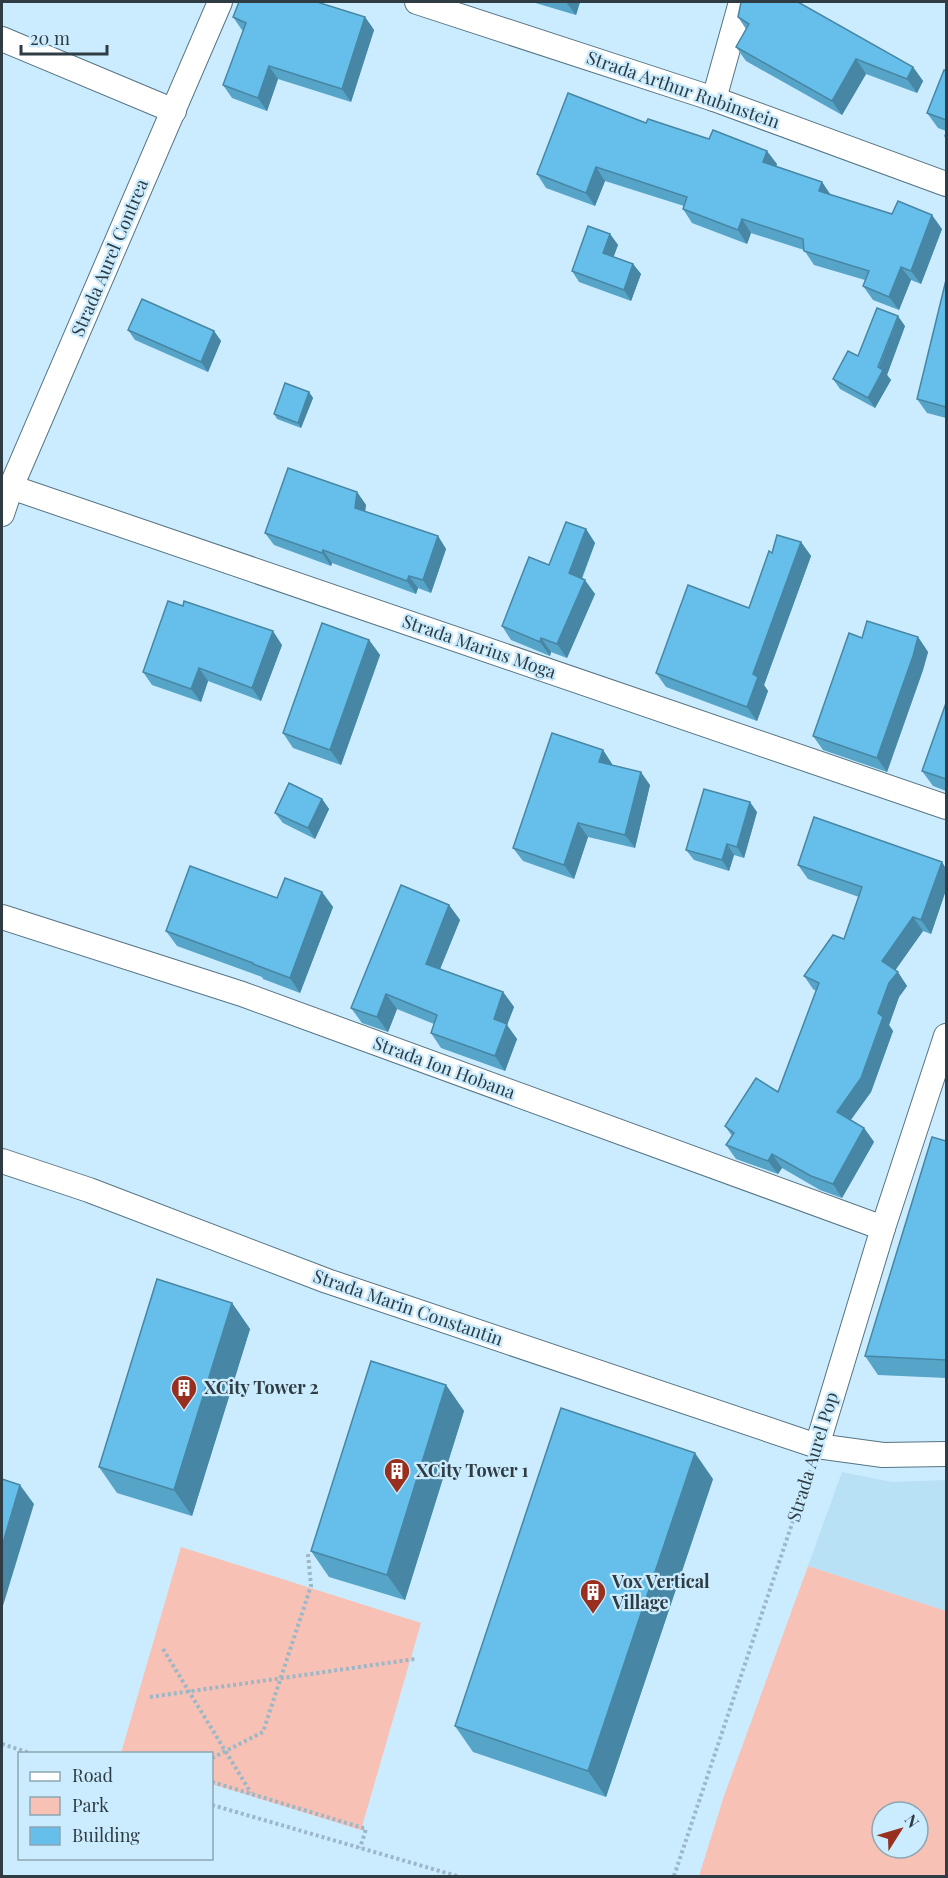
<svg xmlns="http://www.w3.org/2000/svg" width="948" height="1878" viewBox="0 0 948 1878" font-family="'Playfair Display',serif">
  <style>
    .built { fill: #b8e1f6 }
    .green { fill: #f8c1b6; fill-rule: evenodd }
    .lines { fill: none; stroke-linecap: round; stroke-linejoin: round }
    .street-casing { stroke: #567483; stroke-width: 26 }
    .path { stroke: #9cb7c5; stroke-width: 4; stroke-dasharray: 3 3; stroke-linecap: butt }
    .street { stroke: #fff; stroke-width: 24 }
    .wall { fill: #57a4c9 }
    .shaded-wall { fill: #4786a4 }
    .building { fill: #65bfea; stroke: #4786a4; stroke-width: 1.5 }
    .labels { text-anchor: middle; stroke-width: 4.5; stroke-linejoin: round; paint-order: stroke }
    .street-label { font-size: 18px; fill: #2f3c43; stroke: #cbecfe }
    .poi-label { font-size: 18px; font-weight: bold; fill: #2f3c43; stroke: #cbecfe; text-anchor: start }
  </style>
  <rect width="100%" height="100%" fill="#cbecfe"/>
  <path class="built" d="M842 1472 892 1482 946 1480V1611L808 1566Z"/>
  <g class="green">
    <path d="M181 1547 421 1623 361 1830 212 1784V1754L121 1753Z"/>
    <path d="M808 1566 946 1611V1876H699L724 1796ZM882 1812H918V1848H882Z"/>
  </g>
  <g class="lines">
    <g class="street-casing">
      <g id="street">
        <path d="M417 2 714 99 946 184"/>
        <path d="M2 39 174 111"/>
        <path d="M714 99 741 2"/>
        <path d="M11 487 946 807"/>
        <path d="M2 514 11 487 220 2"/>
        <path d="M2 917 242 994 883 1228"/>
        <path d="M2 1161 89 1190 327 1281 817 1446 883 1455 946 1454"/>
        <path d="M817 1446 883 1228 946 1036"/>
      </g>
    </g>
    <g class="path">
      <path d="M163 1649 251 1793"/>
      <path d="M150 1697 415 1659"/>
      <path d="M2 1744 33 1754"/>
      <path d="M212 1758 263 1732 311 1586 308 1554"/>
      <path d="M212 1782 366 1829 360 1848"/>
      <path d="M212 1805 457 1876"/>
      <path d="M674 1876 810 1470"/>
    </g>
    <use href="#street" class="street"/>
  </g>
  <g class="wall">
    <path d="M532 2H580L576 15Z"/>
    <path d="M233 17H365L374 30 351 102 278 79 267 111 232 98 223 85 243 31 242 30Z"/>
    <path d="M738 17 913 67 923 81 917 93 866 74 842 115 746 61 736 47 746 29Z"/>
    <path d="M946 71V139L944 136 946 131 938 128 927 113Z"/>
    <path d="M646 123 777 164 776 166 822 182 831 195 942 229 921 284 911 280 899 310 873 300 863 286 865 280 814 265 804 250 751 233 747 244 692 223 683 209 684 206 605 181 595 206 546 188 537 174Z"/>
    <path d="M610 234 618 245 613 257 633 264 641 274 631 301 579 282 572 271Z"/>
    <path d="M946 280V418L927 413 917 399Z"/>
    <path d="M905 326 887 375 891 380 875 408 840 389 833 379 858 356Z"/>
    <path d="M128 330 214 331 221 341 208 372 135 340Z"/>
    <path d="M309 392 313 398 301 428 277 419 274 414Z"/>
    <path d="M357 492 366 505 365 511 438 536 446 549 431 593 418 588 416 594 332 563 331 566 274 545 265 533Z"/>
    <path d="M586 529 595 543 582 579 595 594 567 658 551 652 550 656 511 640 502 626 549 565Z"/>
    <path d="M801 542 811 556 764 685 768 691 757 721 666 687 656 673 749 608 772 553Z"/>
    <path d="M918 637 928 652 923 670 887 772 823 750 813 736 862 638Z"/>
    <path d="M369 640 380 655 341 765 293 748 283 733Z"/>
    <path d="M282 645 261 701 208 681 201 702 152 685 143 672Z"/>
    <path d="M946 703V791L933 786 922 771Z"/>
    <path d="M603 750 612 764V765L650 785 635 848 588 837 574 879 523 861 513 848Z"/>
    <path d="M322 799 329 809 315 839 283 823 275 813Z"/>
    <path d="M757 812 744 858 734 855 729 871 694 860 686 850Z"/>
    <path d="M942 862 946 869V890L931 934 923 931 895 970 907 986 899 997 889 1025 893 1031 871 1092 851 1120 864 1128 874 1142 842 1198 820 1190 782 1168 778 1174 736 1159 726 1145 732 1136 725 1126 778 1092 816 991 813 989 804 976 844 939 859 897 808 879 798 865Z"/>
    <path d="M322 892 333 907 300 993 263 979 262 977 177 946 166 931Z"/>
    <path d="M449 905 460 920 440 969 503 992 514 1007 507 1025 517 1039 505 1071 441 1048 431 1033 434 1024 397 1009 388 1032 362 1023 351 1008Z"/>
    <path d="M946 1141V1378L878 1375 865 1356Z"/>
    <path d="M232 1303 250 1329 192 1516 117 1493 99 1467Z"/>
    <path d="M446 1385 464 1411 405 1600 329 1577 311 1551Z"/>
    <path d="M713 1479 606 1797 473 1752 455 1726Z"/>
  </g>
  <g class="shaded-wall">
    <path d="M566 2H580L576 15Z"/>
    <path d="M365 17 374 30 351 102 342 89Z"/>
    <path d="M856 59 866 74 842 115 832 101Z"/>
    <path d="M269 66 278 79 267 111 258 98Z"/>
    <path d="M913 67 923 81 917 93 907 79Z"/>
    <path d="M767 151 777 164 773 176 763 162Z"/>
    <path d="M596 167 605 181 595 206 586 193Z"/>
    <path d="M822 182 831 196 819 191Z"/>
    <path d="M932 215 942 229 921 284 911 271Z"/>
    <path d="M742 219 751 233 747 244 738 230Z"/>
    <path d="M610 234 618 245 611 264 603 253Z"/>
    <path d="M633 264 641 274 631 301 624 290Z"/>
    <path d="M901 267 911 280 899 310 889 297Z"/>
    <path d="M898 316 905 326 887 375 891 380 875 408 868 398Z"/>
    <path d="M214 331 221 341 208 372 201 362Z"/>
    <path d="M309 392 313 398 301 428 298 423Z"/>
    <path d="M357 492 366 505 364 520 355 508Z"/>
    <path d="M586 529 595 543 578 587 569 573Z"/>
    <path d="M438 536 446 549 431 593 423 580Z"/>
    <path d="M801 542 811 556 764 685 768 691 757 721 747 707 753 674Z"/>
    <path d="M323 550 332 563 331 566 322 553Z"/>
    <path d="M409 576 418 588 416 594 407 581Z"/>
    <path d="M585 580 595 594 567 658 557 644Z"/>
    <path d="M273 631 282 645 261 701 252 688Z"/>
    <path d="M918 637 928 652 923 670 887 772 877 758Z"/>
    <path d="M541 638 551 652 550 656 540 642Z"/>
    <path d="M369 640 380 655 341 765 330 750Z"/>
    <path d="M199 668 208 681 201 702 191 689Z"/>
    <path d="M603 750 612 764 608 776 599 762Z"/>
    <path d="M641 772 650 785 635 848 625 835Z"/>
    <path d="M322 799 329 809 315 839 308 828Z"/>
    <path d="M750 802 757 812 744 858 737 847Z"/>
    <path d="M578 823 588 837 574 879 564 865Z"/>
    <path d="M727 844 734 855 729 871 722 860Z"/>
    <path d="M942 862 946 869V890L931 934 921 920Z"/>
    <path d="M322 892 333 907 300 993 290 978Z"/>
    <path d="M449 905 460 920 436 979 426 964Z"/>
    <path d="M913 917 923 931 892 975 882 961Z"/>
    <path d="M898 972 907 986 899 997 889 1025 893 1031 871 1092 846 1126 837 1112 889 983Z"/>
    <path d="M503 992 514 1007 507 1025 517 1039 505 1071 495 1056 494 1019Z"/>
    <path d="M386 994 397 1009 388 1032 377 1017Z"/>
    <path d="M864 1128 874 1142 842 1198 833 1184Z"/>
    <path d="M772 1154 782 1168 778 1174 768 1161Z"/>
    <path d="M232 1303 250 1329 192 1516 174 1490Z"/>
    <path d="M446 1385 464 1411 405 1600 387 1575Z"/>
    <path d="M695 1453 713 1479 606 1797 588 1771Z"/>
    <path d="M20 1485 34 1504 2 1609V1546Z"/>
  </g>
  <g class="building">
    <path d="M239 2H317L365 17 342 89 269 66 258 98 223 85 246 23 233 17Z"/>
    <path d="M741 2H798L913 67 907 79 856 59 832 101 736 47 749 24 738 17Z"/>
    <path d="M944 70 946 71V120L927 113Z"/>
    <path d="M568 93 646 123 648 119 709 139 713 130 767 151 763 162 822 182 819 191 892 214 898 201 932 215 911 271 901 267 889 297 863 286 869 271 804 251 803 239 742 219 738 230 683 209 687 197 596 167 586 193 537 174Z"/>
    <path d="M588 226 610 234 603 253 633 264 624 290 572 271Z"/>
    <path d="M946 280V407L917 399Z"/>
    <path d="M142 299 214 331 201 362 128 330Z"/>
    <path d="M877 308 898 316 878 367 883 370 868 398 833 379 848 351 858 356Z"/>
    <path d="M285 383 309 392 298 423 274 414Z"/>
    <path d="M288 468 357 492 355 508 438 536 423 580 409 576 407 581 323 550 322 553 265 533Z"/>
    <path d="M566 522 586 529 569 573 585 580 557 644 541 638 540 642 502 626 529 557 549 565Z"/>
    <path d="M777 535 801 542 753 674 758 677 747 707 656 673 688 585 749 608 769 551 772 553Z"/>
    <path d="M168 601 183 606 184 601 273 631 252 688 199 668 191 689 143 672Z"/>
    <path d="M867 621 918 637 913 656 877 758 813 736 849 633 862 638Z"/>
    <path d="M322 623 369 640 330 750 283 733Z"/>
    <path d="M946 703V779L922 771Z"/>
    <path d="M552 733 603 750 599 762 641 772 625 835 578 823 564 865 513 848Z"/>
    <path d="M289 783 322 799 308 828 275 813Z"/>
    <path d="M704 789 750 802 737 847 727 844 722 860 686 850Z"/>
    <path d="M814 817 942 862 921 920 913 917 882 961 898 972 889 983 878 1013 883 1017 861 1078 837 1112 864 1128 833 1184 811 1176 772 1154 768 1161 726 1145 734 1133 725 1126 756 1078 778 1092 819 983 804 976 833 935 844 939 862 887 798 865Z"/>
    <path d="M190 866 277 898 285 878 322 892 290 978 253 964V963L166 931Z"/>
    <path d="M401 885 449 905 426 964 503 992 494 1019 507 1024 495 1056 431 1033 437 1015 386 994 377 1017 351 1008Z"/>
    <path d="M932 1137 946 1141V1360L865 1356Z"/>
    <path d="M157 1279 232 1303 174 1490 99 1467Z"/>
    <path d="M371 1361 446 1385 387 1575 311 1551Z"/>
    <path d="M561 1408 695 1453 588 1771 455 1726Z"/>
    <path d="M2 1479 20 1485 2 1546Z"/>
  </g>
  <defs>
    <g id="building-pin" transform="scale(1.35)"><path d="M0 17L-7.5 6A9.5 9.5 0 1 1 7.5 6Z" fill="#992f1f" stroke="#cbecfe"/><path d="M-4-6H4V6H1V3H-1V6H-4ZM-2.5-4.3h1.7v1.8h-1.7ZM.8-4.3h1.7v1.8H.8ZM-2.5-1h1.7V.8h-1.7ZM.8-1h1.7V.8H.8Z" fill="#fff"/></g>
  </defs>
  <g fill-rule="evenodd">
    <use href="#building-pin" x="184" y="1388"/>
    <use href="#building-pin" x="397" y="1471"/>
    <use href="#building-pin" x="593" y="1592"/>
  </g>
  <g class="labels">
    <g class="street-label">
      <text transform="translate(683 90) rotate(19)" y="6">Strada Arthur Rubinstein</text>
      <text transform="translate(110 258) rotate(-67)" y="6">Strada Aurel Contrea</text>
      <text transform="translate(479 647) rotate(19)" y="6">Strada Marius Moga</text>
      <text transform="translate(444 1068) rotate(20)" y="6">Strada Ion Hobana</text>
      <text transform="translate(408 1308) rotate(19)" y="6">Strada Marin Constantin</text>
      <text transform="translate(813 1457) rotate(-73)" y="6">Strada Aurel Pop</text>
    </g>
    <g class="poi-label">
      <text x="204" y="1394">XCity Tower 2</text>
      <text x="416" y="1477">XCity Tower 1</text>
      <text x="612" y="1588">Vox Vertical<tspan x="612" dy="21">Village</tspan></text>
    </g>
  </g>
  <rect width="948" height="1878" fill="none" stroke="#2f3c43" stroke-width="6"/>
  <rect x="18" y="1752" width="195" height="108" fill="#cbecfe" stroke="#8da6b3" stroke-width="1.5"/>
  <rect x="30" y="1772" width="30" height="9" fill="#ffffff" stroke="#8da6b3" stroke-width="1.5"/>
  <text x="72" y="1782" font-size="18" fill="#2f3c43">Road</text>
  <rect x="30" y="1797" width="30" height="18" fill="#f8c1b6" stroke="#8da6b3" stroke-width="1.5"/>
  <text x="72" y="1812" font-size="18" fill="#2f3c43">Park</text>
  <rect x="30" y="1827" width="30" height="18" fill="#65bfea" stroke="#8da6b3" stroke-width="1.5"/>
  <text x="72" y="1842" font-size="18" fill="#2f3c43">Building</text>
  <g transform="translate(900 1830) rotate(53)"><circle r="28" fill="#cbecfe" stroke="#8da6b3" stroke-width="1.5"/>
  <path d="M0-4.5L10 22L0 15L-10 22Z" fill="#992f1f"/>
  <text y="-9" font-size="16" font-weight="bold" text-anchor="middle" fill="#2f3c43">N</text>
  </g>
  <path d="M21 45v9h86v-9" fill="none" stroke="#2f3c43" stroke-width="3"/>
  <text x="30" y="45" font-size="18" fill="#2f3c43" stroke="#cbecfe" stroke-width="4.5" paint-order="stroke">20 m</text>
</svg>
